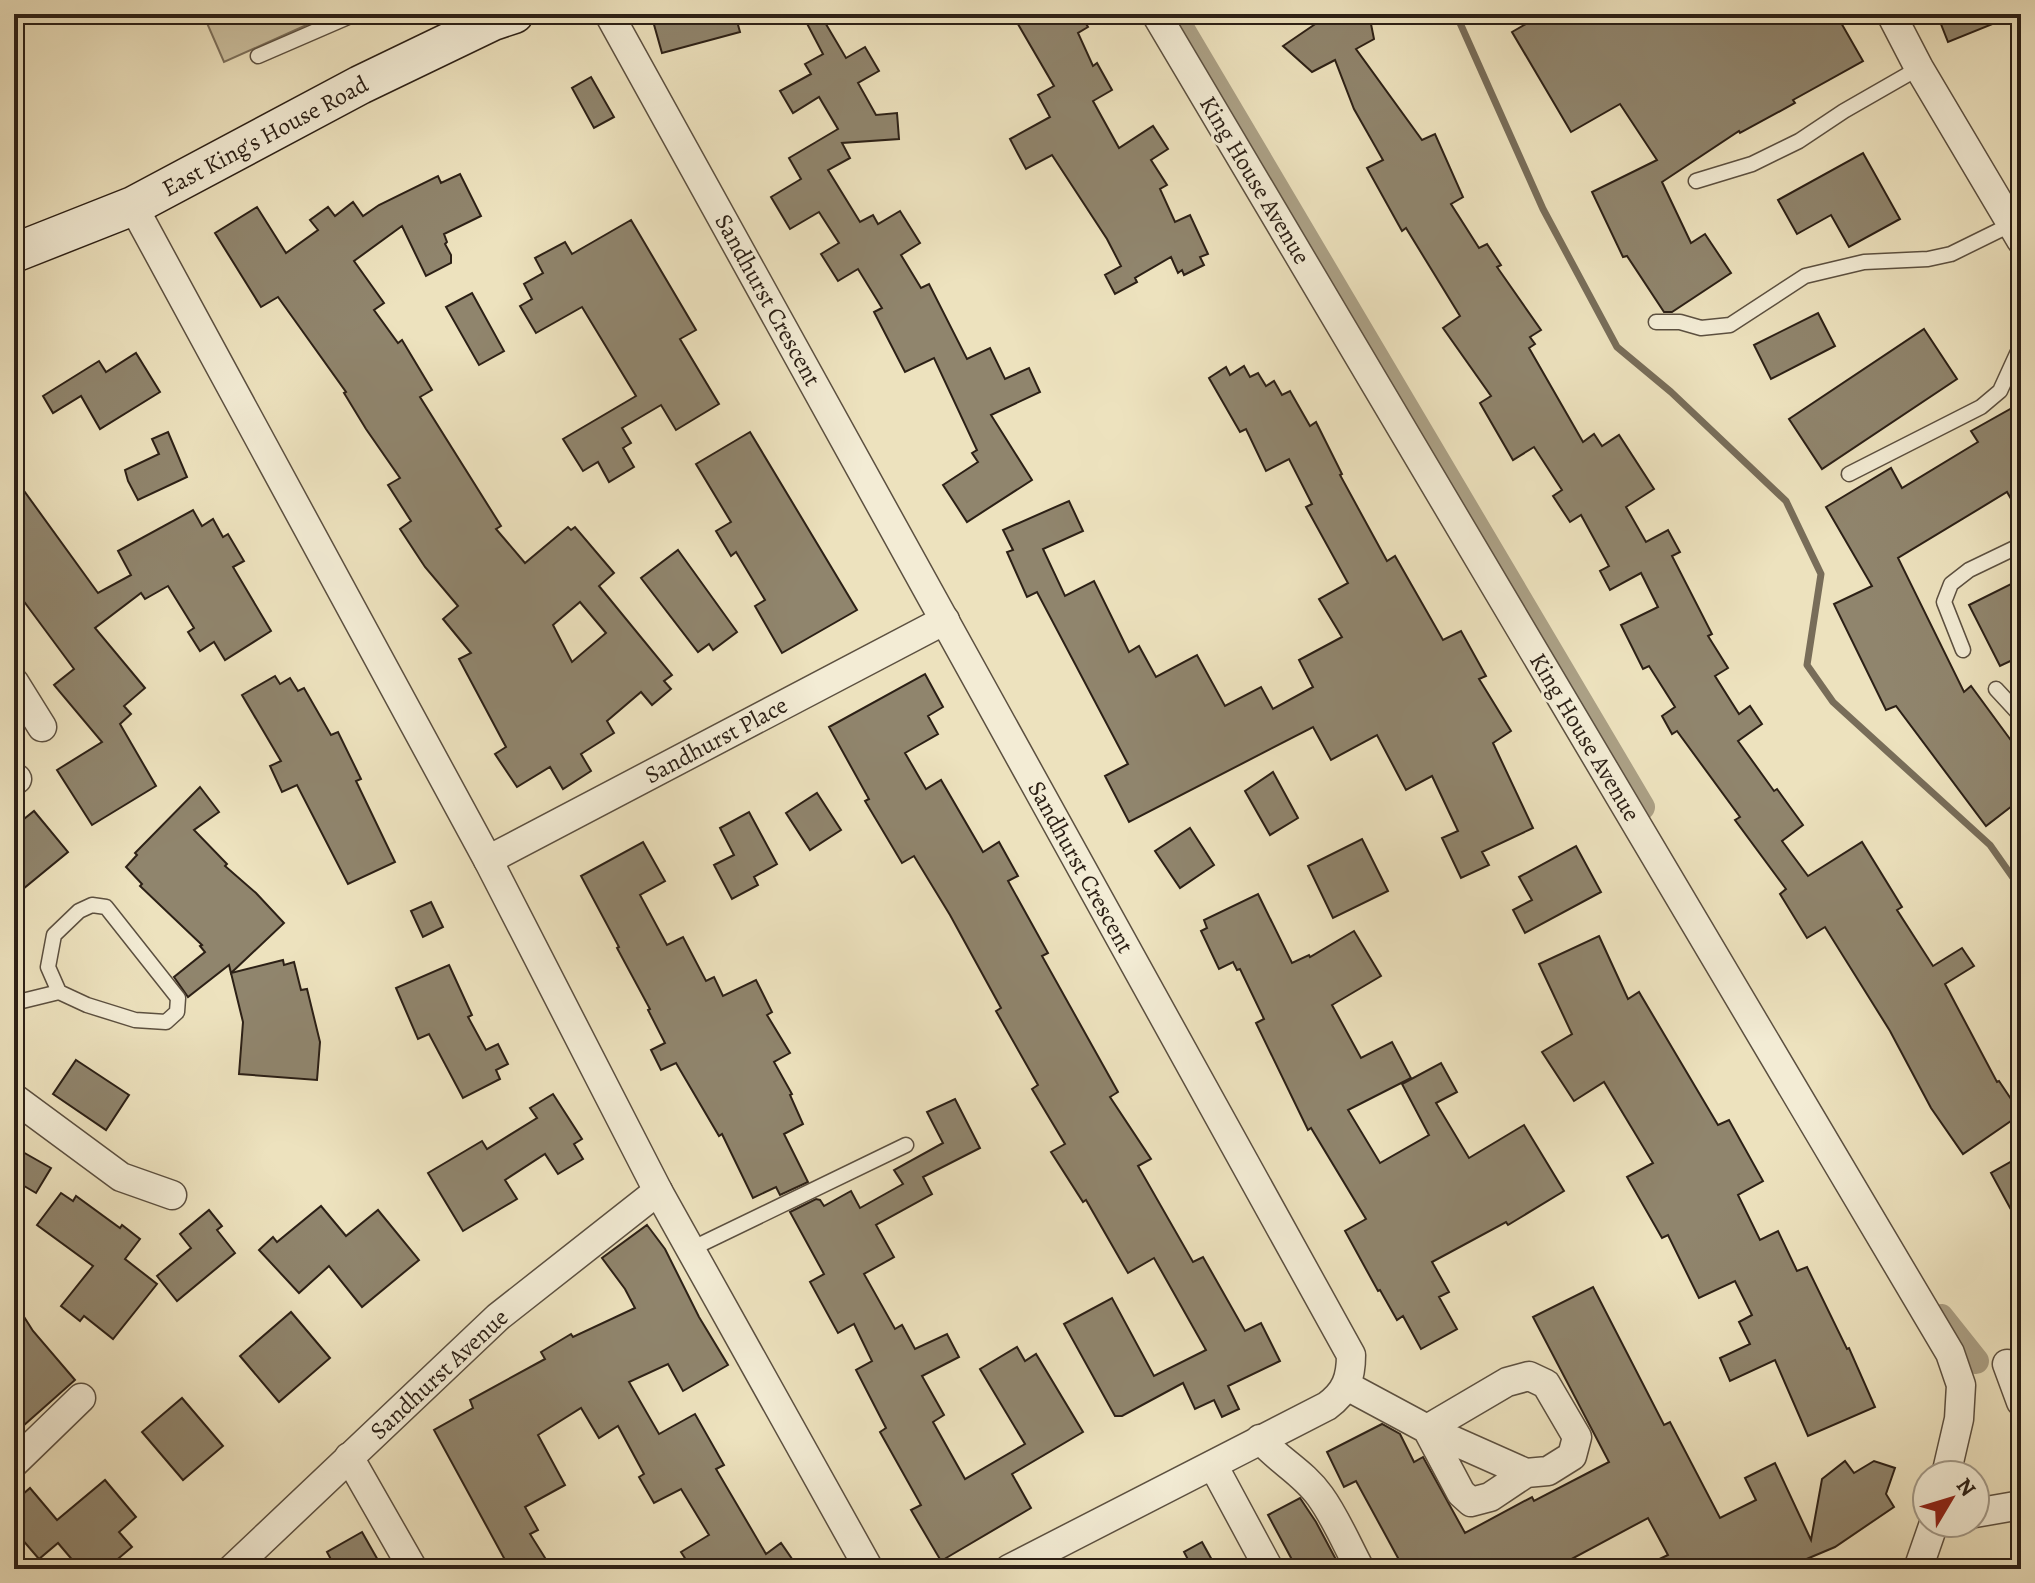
<svg xmlns="http://www.w3.org/2000/svg" width="2035" height="1583" viewBox="0 0 2035 1583" font-family="Alegreya,serif">
  <style>
    .green { fill: #ccc1a1; stroke: #7c705c; stroke-width: 2 }
    .lines { fill: none; stroke-linecap: round; stroke-linejoin: round }
    .stream { stroke: #786d59; stroke-width: 7 }
    .canal { stroke: #aba085; stroke-width: 26 }
    .building { fill: #90856d; stroke: #2c2016; stroke-width: 2; fill-rule: evenodd }
    .service-casing { stroke: #5c5040; stroke-width: 17 }
    .minor-casing { stroke: #5c5040; stroke-width: 31 }
    .secondary-casing { stroke: #2c2016; stroke-width: 41 }
    .service { stroke: #f3ecd5; stroke-width: 14 }
    .minor { stroke: #f3ecd5; stroke-width: 28 }
    .secondary { stroke: #f3ecd5; stroke-width: 38 }
    .labels { text-anchor: middle; stroke-width: 6; stroke-linejoin: round; paint-order: stroke }
    .street-label { font-size: 24px; fill: #2c2016; stroke: #f3ecd5 }
  </style>
  <rect width="100%" height="100%" fill="#ede2be"/>
  <filter id="stains"><feTurbulence type="fractalNoise" baseFrequency=".0025" numOctaves="4"/><feColorMatrix values="0 0 0 0 .2 0 0 0 0 .09 0 0 0 0 .02 0 0 0 .5 -.17"/></filter>
  <radialGradient id="worn" r=".72"><stop offset=".6" stop-color="#630" stop-opacity="0"/><stop offset="1" stop-color="#630" stop-opacity=".3"/></radialGradient>
  <path class="green" d="M203 14H331L224 62Z"/>
  <g class="lines">
    <path class="stream" d="M1456 14 1543 209 1617 347 1671 392 1786 501 1821 574 1807 665 1833 702 1990 845 2021 889"/>
    <g class="canal">
      <path d="M1173 14 1642 807"/>
      <path d="M1941 1317 1976 1361"/>
    </g>
  </g>
  <g class="building">
    <path d="M651 14H735L740 32 662 53Z"/>
    <path d="M802 14H820L846 58 865 47 879 71 858 83 876 115 897 113 899 139 842 143 850 158 828 170 860 222 873 215 878 224 900 211 920 243 901 255 921 288 929 284 967 359 990 348 1005 379 1029 368 1040 392 991 415 1032 480 967 522 943 485 978 462 972 453 977 450 934 358 905 372 874 312 882 308 858 269 838 281 821 254 839 243 819 212 790 229 771 197 801 179 789 158 838 129 819 97 793 113 780 91 811 74 805 64 823 54Z"/>
    <path d="M1012 14H1080L1088 27 1078 33 1093 66 1097 63 1112 90 1093 101 1119 148 1153 126 1168 149 1151 160 1167 185 1160 189 1175 222 1190 215 1208 254 1200 257 1204 265 1184 275 1182 270 1178 273 1171 257 1135 278 1137 282 1115 294 1105 275 1121 266 1107 239 1052 155 1026 169 1010 139 1050 117 1038 95 1054 86Z"/>
    <path d="M1330 14H1369L1374 39 1356 49 1422 140 1435 134 1463 197 1451 204 1479 248 1487 244 1501 265 1497 267 1541 330 1530 337 1535 344 1529 348 1583 442 1594 434 1602 446 1619 435 1654 489 1626 507 1646 542 1668 530 1680 552 1672 556 1712 634 1708 636 1728 668 1715 676 1739 714 1750 706 1762 724 1738 741 1774 791 1777 789 1803 825 1782 841 1808 876 1862 842 1902 907 1897 910 1933 966 1962 948 1974 966 1945 984 1997 1082 1999 1081 2021 1114 1963 1154 1931 1108 1890 1031 1825 927 1807 938 1780 894 1786 889 1735 820 1740 817 1677 731 1672 734 1662 716 1675 707 1649 666 1643 669 1621 625 1658 607 1641 573 1610 590 1600 571 1609 566 1581 515 1570 522 1553 496 1562 490 1534 447 1513 460 1480 403 1491 396 1443 328 1460 316 1406 228 1402 231 1367 168 1383 160 1354 109 1335 60 1312 72 1283 46Z"/>
    <path d="M1543 14H1836L1863 61 1793 100 1795 103 1740 133 1739 131 1662 182 1691 243 1705 234 1731 273 1672 312H1664L1627 256 1623 257 1592 192 1657 160 1620 104 1571 132 1512 32Z"/>
    <path d="M1937 14H2014L2015 15 1948 42Z"/>
    <path d="M591 77 614 117 594 128 572 88Z"/>
    <path d="M1863 153 1900 219 1849 247 1831 215 1797 234 1778 200Z"/>
    <path d="M460 174 481 216 444 234 447 242 445 244 451 255V263L426 276 402 226 354 261 384 303 374 310 398 343 402 340 432 390 420 397 501 526 496 529 525 563 568 527 571 530 575 527 614 573 599 586 672 675 664 681 671 689 652 705 641 692 607 721 614 733 581 754 591 771 563 789 550 767 517 787 495 754 506 747 459 659 471 653 443 619 458 606 425 567 400 529 411 521 388 485 400 478 366 429 344 393 346 392 278 297 261 307 215 233 257 207 286 253 318 230 310 220 328 207 335 216 353 202 363 216 379 205 438 176 441 183ZM580 602 606 633 572 662 553 625Z"/>
    <path d="M631 220 696 330 680 339 719 404 676 430 661 405 622 428 631 443 623 448 634 467 609 482 598 462 583 471 563 439 636 396 582 307 536 333 520 306 532 299 524 284 543 273 535 258 565 242 572 254Z"/>
    <path d="M472 293 504 351 479 365 446 307Z"/>
    <path d="M1818 313 1835 346 1771 379 1754 345Z"/>
    <path d="M1924 329 1957 379 1822 469 1789 419Z"/>
    <path d="M136 353 160 392 100 429 81 396 53 413 43 396 99 361 106 372Z"/>
    <path d="M1244 366 1250 377 1258 373 1266 386 1274 381 1282 395 1290 391 1310 426 1316 422 1342 474 1340 475 1387 561 1395 556 1443 640 1461 631 1486 676 1479 679 1511 731 1493 743 1533 828 1482 852 1489 865 1461 878 1442 838 1458 831 1432 776 1406 790 1377 735 1331 760 1313 727 1129 822 1105 776 1128 764 1037 592 1027 597 1007 552 1013 550 1003 530 1069 501 1083 531 1043 549 1065 596 1094 581 1129 652 1139 646 1156 677 1197 655 1225 706 1261 687 1273 709 1313 687 1299 660 1342 637 1319 599 1348 583 1306 507 1312 504 1289 459 1266 471 1246 429 1240 432 1209 378 1226 367 1230 375Z"/>
    <path d="M2021 403V516L2007 492 1898 558 1964 692 1971 686 2021 754V799L1986 826 1896 706 1886 710 1834 604 1872 586 1826 507 1891 468 1902 488 1978 442 1971 431Z"/>
    <path d="M168 432 187 477 138 500 128 481 125 470 159 454 152 439Z"/>
    <path d="M750 432 857 610 782 653 755 606 765 600 736 552 731 556 716 531 731 522 696 464Z"/>
    <path d="M14 477 98 593 131 575 118 551 193 510 202 526 213 519 223 537 228 534 244 561 233 567 271 631 225 660 214 642 200 651 188 632 194 628 168 586 145 599 141 593 95 628 145 688 124 706 131 714 120 724 156 786 92 825 57 770 102 742 54 685 74 669 14 588Z"/>
    <path d="M678 550 737 632 713 650 709 644 698 652 641 578Z"/>
    <path d="M2021 579V656L2000 666 1969 605Z"/>
    <path d="M925 674 943 707 928 716 938 734 905 753 926 789 941 780 983 852 999 842 1018 876 1008 881 1048 953 1042 956 1118 1092 1110 1097 1151 1159 1138 1166 1193 1262 1203 1257 1245 1331 1261 1323 1280 1361 1228 1386 1239 1409 1222 1417 1214 1400 1195 1409 1183 1383 1122 1416H1115L1064 1324 1112 1298 1154 1376 1206 1350 1154 1258 1128 1273 1086 1200 1083 1202 1051 1152 1065 1144 1032 1089 1038 1085 996 1011 1001 1008 950 915 914 856 902 863 865 801 869 799 829 727Z"/>
    <path d="M275 676 280 684 290 678 298 691 304 688 331 735 338 732 361 779 356 781 395 862 348 884 297 785 282 792 270 766 281 761 242 695Z"/>
    <path d="M1273 772 1298 818 1270 835 1245 791Z"/>
    <path d="M200 787 219 812 194 830 227 864 225 866 256 893 284 923 231 973 229 965 188 997 174 977 205 952 200 946 202 945 140 886 142 884 126 867 137 855 135 853Z"/>
    <path d="M817 793 841 830 810 850 786 813Z"/>
    <path d="M34 811 68 852 23 889 14 878V827Z"/>
    <path d="M749 812 777 864 754 877 758 885 732 899 714 865 734 855 720 828Z"/>
    <path d="M1190 828 1214 865 1180 888 1155 851Z"/>
    <path d="M1362 839 1388 891 1333 918 1308 866Z"/>
    <path d="M643 842 665 881 640 895 667 945 683 937 706 981 714 977 723 996 756 980 772 1012 767 1015 790 1053 774 1062 792 1094 790 1095 803 1124 784 1134 808 1182 780 1195 776 1187 753 1198 722 1134 719 1136 676 1063 661 1070 651 1050 665 1043 648 1010 650 1009 617 948 619 947 581 876Z"/>
    <path d="M1576 846 1601 892 1525 933 1513 910 1532 900 1519 877Z"/>
    <path d="M1258 894 1292 963 1309 955 1310 957 1354 931 1381 976 1332 1005 1361 1058 1392 1042 1411 1078 1348 1110 1380 1163 1429 1135 1402 1084 1441 1063 1457 1092 1436 1103 1469 1158 1524 1125 1564 1191 1508 1225 1506 1222 1432 1262 1449 1292 1439 1297 1457 1329 1421 1349 1403 1316 1397 1320 1380 1290 1378 1291 1345 1231 1366 1219 1311 1128 1308 1130 1256 1023 1264 1019 1240 969 1237 970 1233 962 1219 969 1201 931 1207 928 1204 920Z"/>
    <path d="M431 902 443 927 423 937 411 911Z"/>
    <path d="M1599 936 1628 999 1639 992 1718 1125 1729 1120 1763 1181 1738 1195 1760 1240 1778 1231 1797 1271 1807 1267 1847 1349 1849 1348 1875 1407 1808 1436 1775 1360 1730 1381 1720 1358 1750 1344 1739 1322 1752 1315 1735 1281 1699 1298 1668 1235 1662 1238 1627 1177 1653 1163 1604 1082 1574 1101 1542 1052 1572 1034 1539 964Z"/>
    <path d="M283 960 284 965 294 962 301 990 307 989 320 1042 317 1080 239 1074 243 1022 231 973Z"/>
    <path d="M449 965 472 1015 468 1017 486 1050 498 1044 508 1064 496 1070 500 1079 463 1098 429 1034 418 1039 396 988Z"/>
    <path d="M76 1060 129 1095 106 1130 53 1094Z"/>
    <path d="M553 1094 582 1139 574 1144 583 1159 558 1174 545 1154 505 1180 517 1199 463 1231 428 1173 482 1141 487 1149 537 1118 530 1108Z"/>
    <path d="M955 1099 980 1148 923 1177 932 1194 876 1225 894 1257 864 1274 895 1329 902 1325 915 1349 947 1334 959 1357 922 1376 944 1415 933 1422 965 1479 1025 1444 980 1369 1017 1347 1025 1361 1036 1354 1083 1432 1012 1474 1031 1508 941 1561 911 1510 921 1505 880 1432 886 1428 856 1370 872 1361 854 1324 838 1333 810 1282 824 1274 790 1212 816 1199 820 1200 824 1206 851 1191 860 1208 903 1184 894 1170 943 1143 927 1112Z"/>
    <path d="M14 1147 51 1168 36 1193 14 1180Z"/>
    <path d="M2021 1156V1228L1991 1173Z"/>
    <path d="M61 1193 73 1201 76 1196 120 1228 122 1225 140 1239 125 1259 157 1284 113 1339 84 1316 80 1321 61 1306 93 1266 37 1225Z"/>
    <path d="M321 1206 346 1236 378 1210 419 1260 362 1307 329 1266 299 1293 259 1250 273 1237 277 1242Z"/>
    <path d="M209 1210 222 1226 217 1230 235 1253 177 1301 157 1276 191 1248 180 1234Z"/>
    <path d="M647 1225 665 1249 699 1317 728 1365 683 1391 668 1364 629 1382 659 1434 695 1414 724 1465 716 1469 766 1554 781 1543 799 1569H692L681 1552 709 1535 681 1489 654 1503 639 1477 644 1474 618 1426 599 1438 581 1408 538 1435 565 1485 525 1507 538 1530 530 1534 552 1569H510L434 1430 473 1408 470 1400 545 1359 541 1352 571 1334 573 1337 635 1308 625 1289 602 1258Z"/>
    <path d="M1593 1287 1664 1425 1670 1422 1720 1518 1756 1500 1745 1478 1775 1463 1811 1540 1822 1479 1845 1461 1854 1473 1874 1461 1895 1468 1886 1494 1894 1507 1835 1547 1783 1569H1638L1668 1555 1648 1518 1553 1569H1404L1356 1481 1344 1487 1327 1452 1382 1424 1400 1434 1414 1462 1423 1457 1465 1533 1532 1497 1534 1501 1609 1462 1533 1317Z"/>
    <path d="M14 1301 33 1331 75 1380 14 1434Z"/>
    <path d="M291 1312 330 1358 279 1402 240 1356Z"/>
    <path d="M182 1398 223 1446 183 1480 142 1432Z"/>
    <path d="M105 1480 136 1517 119 1532 132 1547 106 1569H80L58 1543 39 1559 14 1530V1502L30 1488 57 1520Z"/>
    <path d="M1300 1498 1316 1522 1341 1569H1297L1268 1515Z"/>
    <path d="M362 1532 383 1569H336L327 1552Z"/>
    <path d="M1202 1542 1217 1569H1193L1184 1552Z"/>
  </g>
  <g class="lines">
    <g class="service-casing">
      <g id="service">
        <path d="M258 56 355 14"/>
        <path d="M1696 181 1752 164 1799 141 1844 111 1919 68"/>
        <path d="M1656 322H1680L1701 328 1730 325 1805 276 1864 262 1928 259 1951 254 2012 224"/>
        <path d="M1849 474 1981 407 2000 391 2021 345"/>
        <path d="M1963 650 1944 602 1951 584 1969 570 2021 545"/>
        <path d="M1996 689 2021 716"/>
        <path d="M14 1003 59 992 87 1005 135 1020 166 1022 177 1012 178 998 106 907 92 905 79 911 54 935 48 967 59 992"/>
        <path d="M691 1249 906 1145"/>
      </g>
    </g>
    <g class="minor-casing">
      <g id="minor">
        <path d="M609 14 1351 1355C1351 1378 1346 1392 1327 1406L1009 1569"/>
        <path d="M1156 14 1950 1353 1961 1385 1959 1419 1946 1475"/>
        <path d="M1891 14 1919 68 2021 240"/>
        <path d="M133 206 488 860 658 1191 869 1569"/>
        <path d="M14 682 42 727"/>
        <path d="M14 781 17 779"/>
        <path d="M488 860 945 620"/>
        <path d="M14 1098 121 1177 172 1195"/>
        <path d="M2007 1364 2021 1402"/>
        <path d="M1347 1386 1427 1429 1526 1473 1548 1471 1572 1456 1577 1437 1546 1384 1529 1376 1507 1382 1427 1429 1461 1493 1471 1502 1490 1497 1526 1473"/>
        <path d="M1260 1439C1278 1460 1304 1473 1320 1496 1336 1518 1347 1545 1360 1569"/>
        <path d="M349 1457 413 1569"/>
        <path d="M14 1463 81 1398"/>
        <path d="M1213 1465 1269 1569"/>
        <path d="M1975 1513 2021 1505"/>
        <path d="M232 1569 498 1317 658 1191"/>
        <path d="M1918 1569 1934 1523"/>
      </g>
    </g>
    <g class="secondary-casing">
      <path id="secondary" d="M14 253 133 206 360 85 493 21 514 14"/>
    </g>
    <use href="#service" class="service"/>
    <use href="#minor" class="minor"/>
    <use href="#secondary" class="secondary"/>
  </g>
  <g class="labels">
    <g class="street-label">
      <text transform="translate(265 136) rotate(-28)" y="8">East King's House Road</text>
      <text transform="translate(1255 180) rotate(59)" y="8">King House Avenue</text>
      <text transform="translate(768 300) rotate(61)" y="8">Sandhurst Crescent</text>
      <text transform="translate(1585 737) rotate(59)" y="8">King House Avenue</text>
      <text transform="translate(716 740) rotate(-28)" y="8">Sandhurst Place</text>
      <text transform="translate(1081 867) rotate(61)" y="8">Sandhurst Crescent</text>
      <text transform="translate(439 1374) rotate(-43)" y="8">Sandhurst Avenue</text>
    </g>
  </g>
  <rect width="2035" height="1583" fill="none" stroke="#ede2be" stroke-width="48"/>
  <rect x="16" y="16" width="2003" height="1551" fill="none" stroke="#2c2016" stroke-width="4"/>
  <rect x="24" y="24" width="1987" height="1535" fill="none" stroke="#2c2016" stroke-width="2"/>
  <g transform="translate(1951 1499) rotate(52)"><circle r="38" fill="#f3ecd5" stroke="#a39a89" stroke-width="2"/>
  <path d="M0-6L14 30L0 20L-14 30Z" fill="#8f2418"/>
  <text y="-12" font-size="22" font-weight="bold" text-anchor="middle" fill="#2c2016">N</text>
  </g>
  <rect width="100%" height="100%" filter="url(#stains)"/>
  <rect width="100%" height="100%" fill="url(#worn)"/>
</svg>
